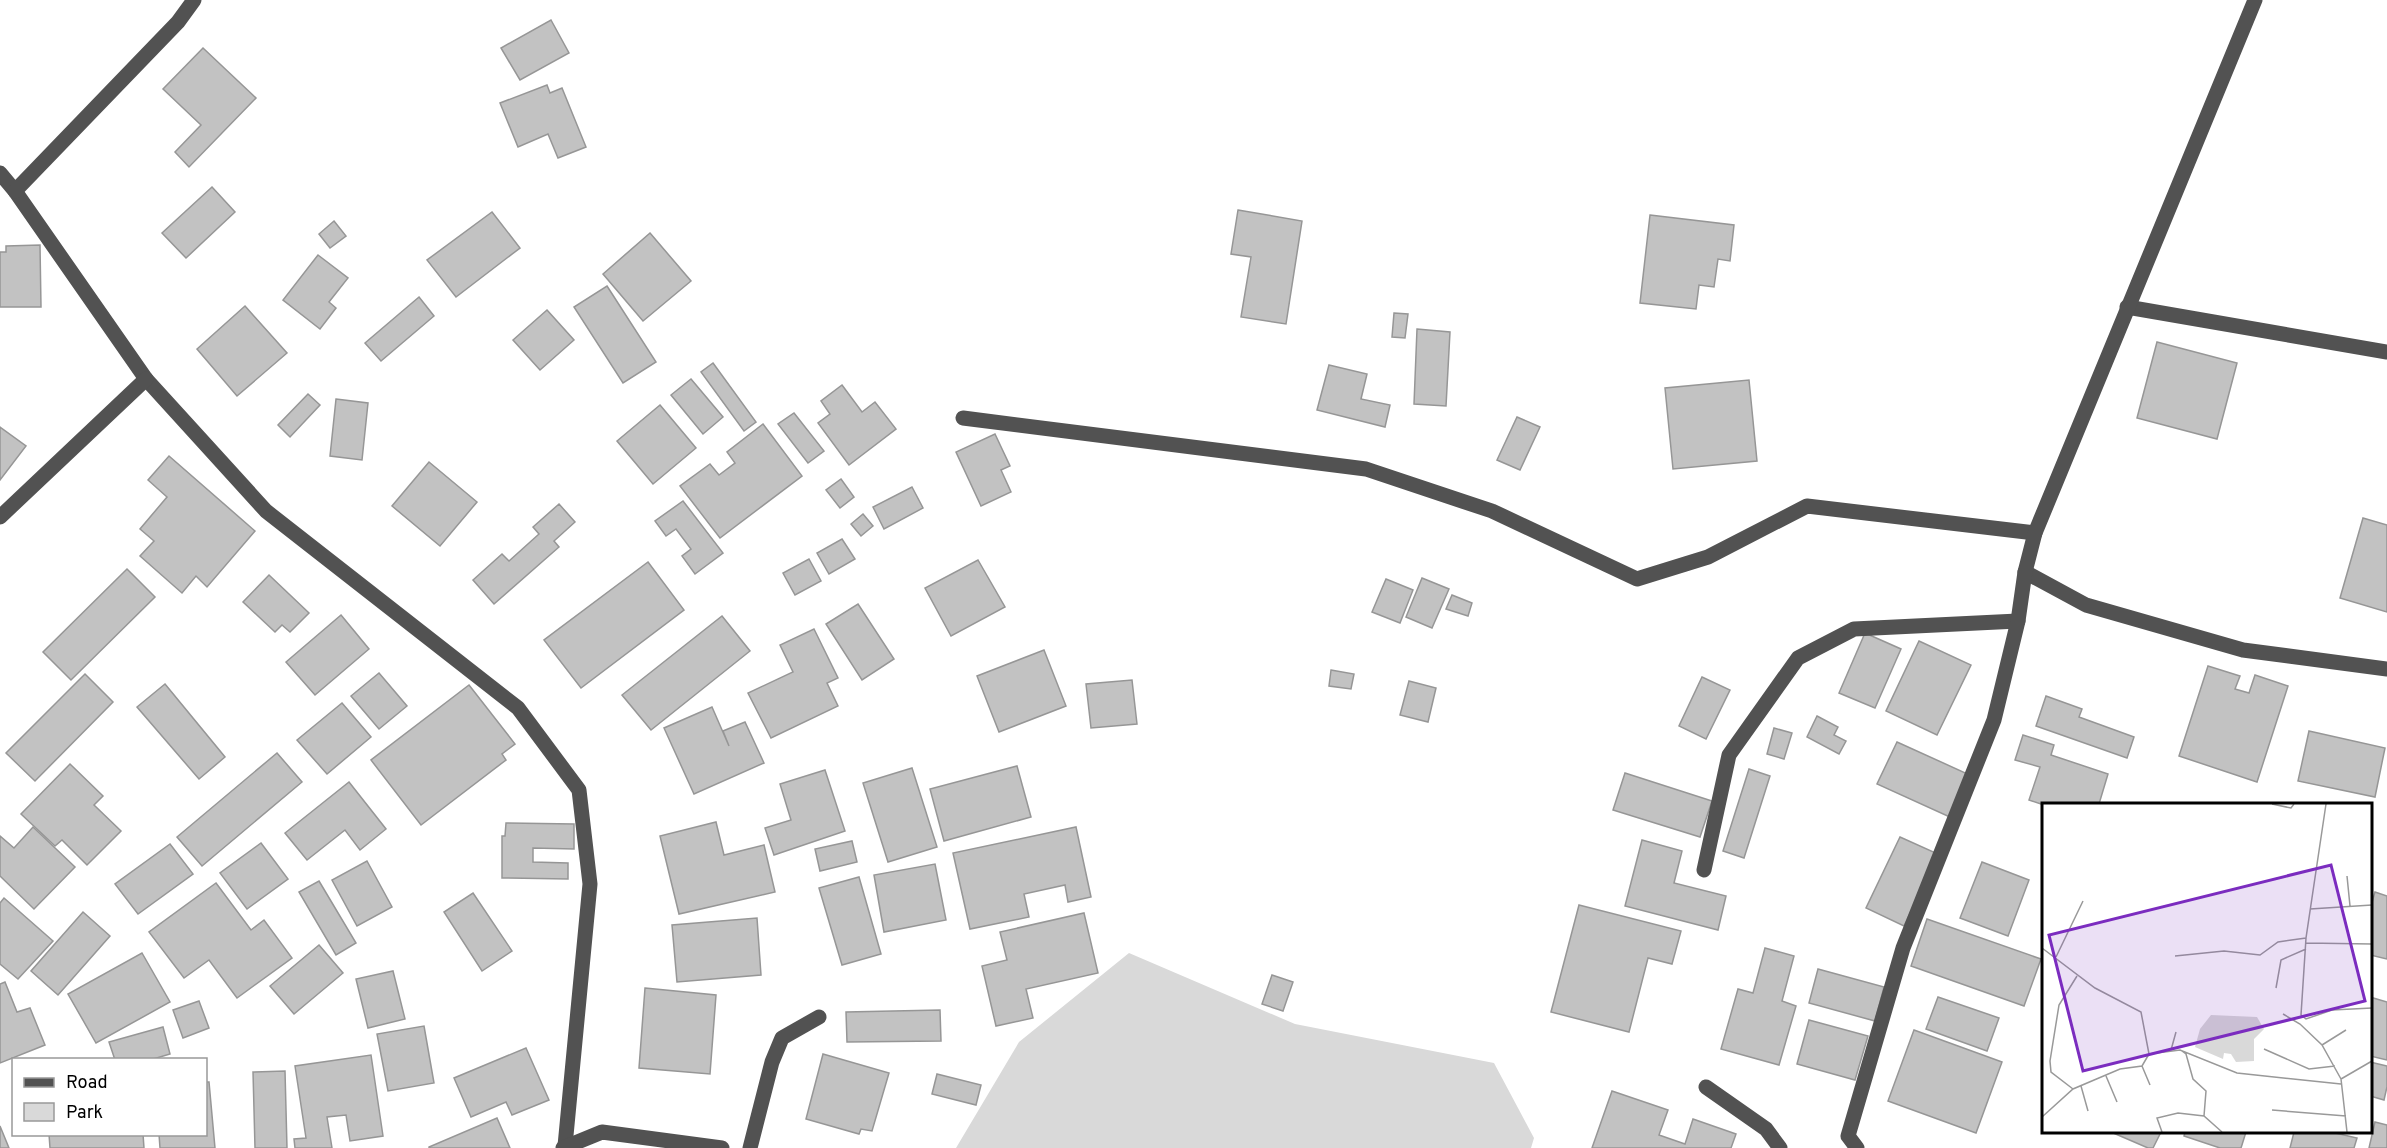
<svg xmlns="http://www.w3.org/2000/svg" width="2387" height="1148" viewBox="0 0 2387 1148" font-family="Overpass,sans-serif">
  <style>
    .green { fill: #d9d9d9 }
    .building { fill: #c2c2c2; stroke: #969696; stroke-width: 1.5 }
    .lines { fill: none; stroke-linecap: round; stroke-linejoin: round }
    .minor { stroke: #525252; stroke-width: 15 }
    .inset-road { fill: none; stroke: #999; stroke-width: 1.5 }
    .view { fill: #7b2cbf; fill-opacity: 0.15; stroke: #7b2cbf; stroke-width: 3 }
    .inset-edge { fill: none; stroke: #000; stroke-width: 3 }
  </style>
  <rect width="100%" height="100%" fill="#fff"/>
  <path class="green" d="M1129 953 1295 1024 1494 1063 1534 1138 1531 1148H956L1019 1042Z"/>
  <g class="building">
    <path d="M551 20 569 53 520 80 501 48Z"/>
    <path d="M203 48 256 98 189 167 175 152 201 125 163 89Z"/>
    <path d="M547 85 550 93 562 88 586 147 558 158 548 134 518 147 500 103Z"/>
    <path d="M212 187 235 212 186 258 162 233Z"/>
    <path d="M1238 210 1302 221 1286 324 1241 317 1251 257 1231 254Z"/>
    <path d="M492 212 520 248 456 297 427 260Z"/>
    <path d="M1650 215 1734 225 1730 261 1718 259 1714 287 1699 285 1696 309 1640 303Z"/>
    <path d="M334 221 346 236 330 248 319 234Z"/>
    <path d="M650 233 691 281 643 321 603 274Z"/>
    <path d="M40 245 41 307H0V252H6V246Z"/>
    <path d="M318 255 348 278 329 302 336 308 320 329 283 300Z"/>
    <path d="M607 286 656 362 623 383 574 307Z"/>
    <path d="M419 297 434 316 381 361 365 343Z"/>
    <path d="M245 306 287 353 237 396 197 349Z"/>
    <path d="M547 310 574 340 540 370 513 340Z"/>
    <path d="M1394 313 1408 314 1405 338 1392 337Z"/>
    <path d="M1417 329 1450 332 1446 406 1414 404Z"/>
    <path d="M2157 342 2237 363 2217 439 2137 418Z"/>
    <path d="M713 363 756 422 744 431 701 372Z"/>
    <path d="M1329 365 1367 374 1361 399 1390 405 1385 427 1317 410Z"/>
    <path d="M691 379 723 417 703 434 671 395Z"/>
    <path d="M1749 380 1757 461 1673 469 1665 388Z"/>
    <path d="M842 385 862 412 875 402 896 429 849 465 818 423 830 414 821 401Z"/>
    <path d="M308 394 320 405 290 437 278 425Z"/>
    <path d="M336 399 368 403 362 460 330 456Z"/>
    <path d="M660 405 696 448 653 484 617 441Z"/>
    <path d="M794 413 824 451 808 463 778 424Z"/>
    <path d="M1517 417 1540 427 1520 470 1497 460Z"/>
    <path d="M763 424 802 476 720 538 680 486 710 464 719 475 735 463 727 452Z"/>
    <path d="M0 427 26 446 0 480Z"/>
    <path d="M995 434 1010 466 1001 470 1011 492 981 506 956 452Z"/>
    <path d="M169 456 255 531 207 587 196 576 182 593 140 556 154 541 140 529 167 497 148 480Z"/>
    <path d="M429 462 477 502 440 546 392 506Z"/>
    <path d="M841 479 854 497 840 508 826 490Z"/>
    <path d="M912 487 923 508 884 529 873 507Z"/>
    <path d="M683 501 723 553 695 574 682 556 691 549 676 529 666 536 655 521Z"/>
    <path d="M559 504 575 522 554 541 559 547 494 604 473 580 502 554 509 561 539 534 533 527Z"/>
    <path d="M863 514 873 526 861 536 851 524Z"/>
    <path d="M2363 518 2387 525V612L2340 598Z"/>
    <path d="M842 539 855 559 829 574 817 553Z"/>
    <path d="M809 559 821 581 795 595 783 573Z"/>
    <path d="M978 560 1005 607 951 636 925 588Z"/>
    <path d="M648 562 684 610 581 688 544 640Z"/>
    <path d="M127 569 155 597 71 680 43 652Z"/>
    <path d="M269 575 309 613 290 632 282 625 275 632 243 602Z"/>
    <path d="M1422 578 1449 589 1432 628 1406 617Z"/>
    <path d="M1386 579 1413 590 1400 623 1372 612Z"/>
    <path d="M1452 595 1472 603 1468 616 1446 609Z"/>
    <path d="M858 604 894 659 862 680 826 624Z"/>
    <path d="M341 615 369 649 315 695 286 662Z"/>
    <path d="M722 616 750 651 651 730 622 695Z"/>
    <path d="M814 629 838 678 827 683 838 706 771 738 748 693 793 672 780 645Z"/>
    <path d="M1865 633 1901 649 1875 708 1839 693Z"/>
    <path d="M1919 641 1971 665 1937 735 1886 711Z"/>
    <path d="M1044 650 1066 706 999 732 977 676Z"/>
    <path d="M2208 666 2240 676 2235 689 2249 693 2255 675 2288 686 2257 782 2179 756Z"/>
    <path d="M1331 670 1354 674 1351 689 1329 686Z"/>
    <path d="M379 673 407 706 379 729 351 696Z"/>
    <path d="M85 674 113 702 35 781 6 753Z"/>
    <path d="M1702 677 1730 690 1706 739 1679 726Z"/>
    <path d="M1132 680 1137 724 1091 728 1086 684Z"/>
    <path d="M1409 681 1436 688 1428 722 1400 715Z"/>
    <path d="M165 684 225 757 199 779 137 707Z"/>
    <path d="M469 685 515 744 502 754 506 760 421 825 371 760Z"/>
    <path d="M2046 696 2082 709 2079 717 2134 737 2127 758 2036 726Z"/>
    <path d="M342 703 371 737 327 774 297 740Z"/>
    <path d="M712 707 729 746 723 731 745 722 764 763 694 794 664 728Z"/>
    <path d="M1817 716 1838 727 1834 735 1846 741 1839 754 1807 737Z"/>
    <path d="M1774 728 1792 733 1784 759 1767 754Z"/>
    <path d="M2309 731 2385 748 2375 797 2298 781Z"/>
    <path d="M2023 735 2054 745 2051 755 2108 774 2099 804 2044 805 2029 800 2040 767 2015 760Z"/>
    <path d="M1897 742 1972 776 1952 818 1877 784Z"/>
    <path d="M277 753 302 782 202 866 177 837Z"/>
    <path d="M70 764 103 796 94 805 121 831 87 865 62 840 55 846 21 814Z"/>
    <path d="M1017 766 1031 817 944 841 930 789Z"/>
    <path d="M912 768 937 847 888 862 863 783Z"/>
    <path d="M1749 769 1770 776 1744 858 1723 851Z"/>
    <path d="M825 770 845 831 774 855 765 828 791 820 780 784Z"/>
    <path d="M1625 773 1712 801 1700 837 1613 810Z"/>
    <path d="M349 782 386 829 360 850 345 830 307 860 285 833Z"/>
    <path d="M716 822 724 855 764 845 775 892 679 914 660 836Z"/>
    <path d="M506 823 574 824V849L533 848V862L568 863V879L502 878V836H505Z"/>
    <path d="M33 827 75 867 34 909 0 876V836L14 848Z"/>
    <path d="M1076 827 1091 897 1068 902 1065 885 1024 894 1029 917 970 929 953 853Z"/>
    <path d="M1900 837 1938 854 1904 926 1866 908Z"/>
    <path d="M1642 840 1682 851 1674 883 1726 896 1718 930 1625 906Z"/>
    <path d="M852 841 857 862 820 871 815 849Z"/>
    <path d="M261 843 288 879 247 909 220 873Z"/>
    <path d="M170 844 193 874 138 914 115 884Z"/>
    <path d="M367 861 392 907 357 926 332 880Z"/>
    <path d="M1982 862 2029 880 2008 936 1960 918Z"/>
    <path d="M935 864 946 920 884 932 874 875Z"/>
    <path d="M859 877 881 954 842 965 819 888Z"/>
    <path d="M319 881 356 943 336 955 299 892Z"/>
    <path d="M216 883 251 930 264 920 292 958 237 998 209 960 184 978 149 932Z"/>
    <path d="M2375 892 2387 896V959L2370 955V909Z"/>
    <path d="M473 893 512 951 482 971 444 912Z"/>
    <path d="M4 898 53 941 18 979 0 964V903Z"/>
    <path d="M1579 905 1681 931 1672 964 1648 958 1629 1032 1551 1012Z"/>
    <path d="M83 912 110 936 58 995 31 971Z"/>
    <path d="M1084 913 1098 973 1026 989 1033 1018 996 1026 982 966 1007 960 1000 932Z"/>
    <path d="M757 918 761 975 677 982 672 925Z"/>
    <path d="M1927 919 2041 959 2024 1006 1911 966Z"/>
    <path d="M319 945 343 973 294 1014 270 986Z"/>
    <path d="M1765 948 1794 956 1782 1001 1796 1006 1779 1065 1721 1049 1738 989 1753 993Z"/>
    <path d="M142 953 170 1002 96 1043 68 994Z"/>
    <path d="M1818 969 1884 987 1875 1021 1809 1003Z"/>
    <path d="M393 971 405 1019 368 1028 356 979Z"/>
    <path d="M1272 975 1293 982 1283 1011 1262 1004Z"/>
    <path d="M5 982 17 1012 30 1008 45 1045 0 1063V984Z"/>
    <path d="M645 988 716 995 710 1074 639 1068Z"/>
    <path d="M1938 997 1999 1018 1987 1051 1926 1029Z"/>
    <path d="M2370 997 2387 1002V1060L2370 1056Z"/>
    <path d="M199 1001 209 1028 183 1038 173 1010Z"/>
    <path d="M940 1010 941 1041 847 1042 846 1012Z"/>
    <path d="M1809 1020 1868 1036 1855 1080 1797 1064Z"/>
    <path d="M424 1026 434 1083 388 1091 377 1034Z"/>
    <path d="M163 1027 170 1054 150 1060H115L109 1042Z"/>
    <path d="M1914 1030 2002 1062 1976 1133 1888 1101Z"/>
    <path d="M526 1048 549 1100 512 1115 506 1102 471 1117 454 1078Z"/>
    <path d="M823 1054 889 1073 872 1131 861 1129 859 1134 806 1119Z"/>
    <path d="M371 1055 383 1136 350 1141 346 1115 327 1117 332 1148H295L294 1139 306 1138 295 1066Z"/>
    <path d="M2370 1062 2387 1066V1087L2384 1100 2370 1096Z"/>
    <path d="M285 1071 287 1148H255L253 1072Z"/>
    <path d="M937 1074 981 1085 976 1105 932 1094Z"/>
    <path d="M206 1082H209L215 1148H160L159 1134H206Z"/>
    <path d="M1612 1091 1668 1110 1659 1135 1685 1144 1693 1119 1736 1134 1731 1148H1592Z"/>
    <path d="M497 1118 510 1148H429V1147Z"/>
    <path d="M2375 1122 2387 1125V1148H2369Z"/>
    <path d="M0 1126 9 1148H0Z"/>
    <path d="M2111 1132H2161L2153 1148H2148Z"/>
    <path d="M2185 1132H2246L2241 1148H2220L2184 1136Z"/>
    <path d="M2294 1132H2331L2357 1138 2354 1148H2290Z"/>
    <path d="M49 1134H143L144 1148H50Z"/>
  </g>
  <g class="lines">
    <g class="minor">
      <path d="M0 173 15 191 146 379 266 511 518 708 579 790 590 884 565 1146"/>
      <path d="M15 191 178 22 194 0"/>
      <path d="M2127 307 2387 352"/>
      <path d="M963 418 1366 469 1492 511 1637 579 1708 557 1807 506 2035 533"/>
      <path d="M0 517 146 379"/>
      <path d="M2025 572 2086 605 2243 650 2387 669"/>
      <path d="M1704 870 1729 755 1798 658 1854 629 2018 621"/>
      <path d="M1706 1087 1766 1129 1780 1148"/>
      <path d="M563 1148 602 1132 722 1148"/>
      <path d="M750 1148 772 1062 782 1038 819 1017"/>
      <path d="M1857 1148 1848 1136 1903 948 1994 720 2018 621 2025 572 2035 533 2255 0"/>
    </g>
  </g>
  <g transform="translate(2042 803)">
    <rect width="330" height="330" fill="#fff"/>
    <path d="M169 212 215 214 222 226 212 236V258L194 259 189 251 182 250 181 256 153 244 158 226Z" fill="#d9d9d9"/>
    <path class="inset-road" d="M230 1 249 5 252 1M284 1 264 135 259 212 264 216 290 207 330 205M305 73 308 103M268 106 330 102M263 140 330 141M0 145 53 185 99 209 107 251M133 153 182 148 218 152 236 139 264 135M14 154 41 98M234 185 239 157 264 146M241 211 258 221 280 242 299 276M280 242 304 227M222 246 267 266 293 263M129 247 134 229M140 248 144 251 151 276 164 288 162 313M107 251 138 247 195 270 299 281M100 263 108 282M64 273 75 299M39 283 46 308M31 286 9 269 8 258 17 202 35 173M230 307 304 313M0 314 31 286 78 266 100 263 107 251M120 329 115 315 136 310 162 313 180 329M305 329 299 276 330 258"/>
    <path class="view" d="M289 62 323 198 41 268 7 132Z"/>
    <rect width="330" height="330" class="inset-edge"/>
  </g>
  <rect x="12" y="1058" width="195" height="78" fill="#ffffff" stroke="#999999" stroke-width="1.5"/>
  <rect x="24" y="1078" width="30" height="9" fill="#525252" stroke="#999999" stroke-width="1.5"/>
  <text x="66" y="1088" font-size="18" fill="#000000">Road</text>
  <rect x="24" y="1103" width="30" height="18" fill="#d9d9d9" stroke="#999999" stroke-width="1.5"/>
  <text x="66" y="1118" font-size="18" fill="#000000">Park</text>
</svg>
